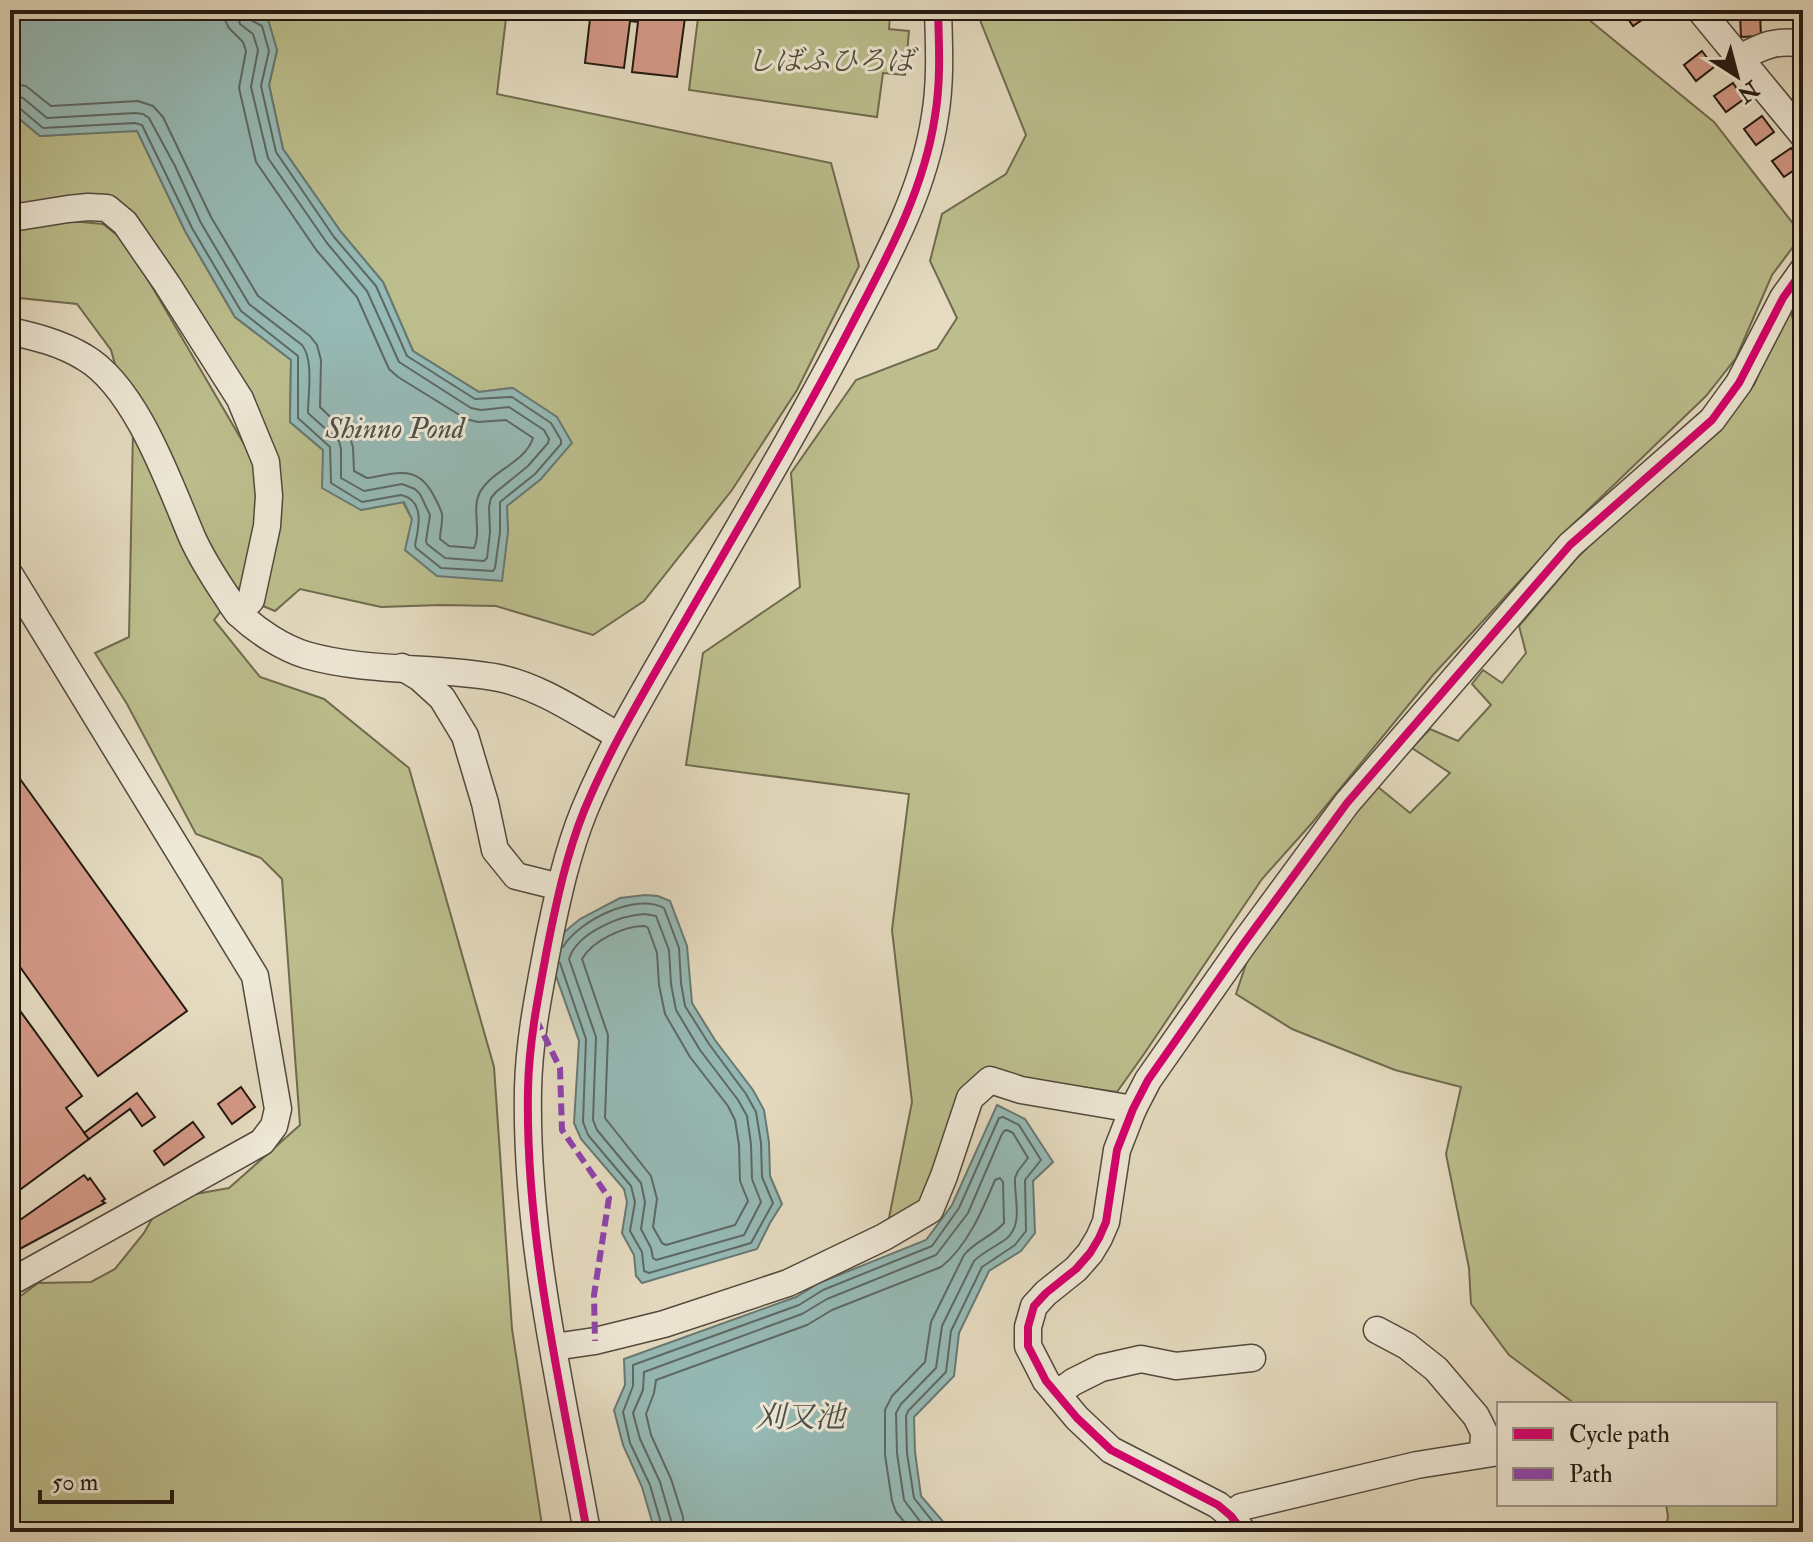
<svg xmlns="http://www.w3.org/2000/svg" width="1813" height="1542" viewBox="0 0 1813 1542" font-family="'IM FELL Double Pica','Noto Serif JP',serif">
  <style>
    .green { fill: #bcbe8d; stroke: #6f6b4f; stroke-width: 2 }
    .water { fill: #96bab6; stroke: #687974; stroke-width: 2 }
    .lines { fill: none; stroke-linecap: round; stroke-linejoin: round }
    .shore { stroke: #5c6964; stroke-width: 2 }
    .building { fill: #d49987; stroke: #221811; stroke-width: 2 }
    .minor-casing { stroke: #53493d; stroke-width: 29 }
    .minor { stroke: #eee8d6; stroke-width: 26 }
    .quiet { stroke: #8e44ad; stroke-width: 6; stroke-dasharray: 12 6; stroke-linecap: butt }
    .cycleway-casing { stroke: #eee8d6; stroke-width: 13 }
    .cycleway { stroke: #d6006c; stroke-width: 8 }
    .labels { text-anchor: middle; stroke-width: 6; stroke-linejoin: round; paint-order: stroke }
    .park-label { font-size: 28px; font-style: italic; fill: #504a36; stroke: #eee8d6 }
    .water-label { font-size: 30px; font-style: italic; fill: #4b514b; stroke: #eee8d6 }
  </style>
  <rect width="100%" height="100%" fill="#e5dbc0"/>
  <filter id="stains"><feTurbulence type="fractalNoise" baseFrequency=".0025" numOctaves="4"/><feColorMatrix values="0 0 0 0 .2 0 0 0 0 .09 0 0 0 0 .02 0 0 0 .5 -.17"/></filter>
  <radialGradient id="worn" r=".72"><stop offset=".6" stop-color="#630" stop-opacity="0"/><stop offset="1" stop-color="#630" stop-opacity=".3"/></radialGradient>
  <g class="green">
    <path d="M251 10H507L497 94 831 163 859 266 797 390 732 490 644 601 593 635 496 606 441 605 381 607 300 589 275 611 263 606 273 527 272 460 130 219 10 209V111L40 136 137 130 185 231 235 317 291 360 290 422 323 450 361 510 403 502 412 519 508 532 506 506 541 479 513 388 479 392 413 351 383 282 341 232 283 149 269 85 277 50Z"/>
    <path d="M699 10H838L890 16 889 29 909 31 905 75 883 73 877 117 689 90Z"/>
    <path d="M976 10H1577L1714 122 1802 235 1772 275 1736 358 1706 396 1566 531 1433 675 1312 823 1262 879 1144 1054 1117 1092 990 1074 920 1208 888 1223 912 1102 892 930 909 794 686 765 703 653 800 587 791 473 856 380 937 349 957 318 930 261 942 214 1006 174 1026 135Z"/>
    <path d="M48 219 103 224 126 242 265 480 243 583 214 620 260 677 324 699 409 768 494 1067 512 1329 543 1532H10V1304L38 1283 91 1282 115 1269 144 1233 153 1217 184 1196 229 1188 300 1125 282 879 261 858 196 834 127 704 95 653 129 637 133 430 111 350 77 304 10 297V226Z"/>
    <path d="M1788 307 1803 342V1532H1664L1668 1517 1666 1504H1775V1404H1575L1509 1355 1471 1304 1469 1268 1446 1154 1461 1087 1395 1070 1292 1029 1236 994 1250 952 1373 783 1410 813 1450 773 1412 748 1430 729 1458 741 1491 705 1472 684 1483 670 1502 683 1526 653 1519 626 1575 560 1643 491 1710 434 1754 385Z"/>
  </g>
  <g class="water">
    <path d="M10 10H251L252 12 268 19 277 50 269 85 283 149 341 232 383 282 413 351 479 392 513 388 557 417 572 443 541 479 507 506 508 532 502 581 437 576 405 550 412 519 404 502 361 510 322 488 323 450 290 422 291 360 235 317 185 231 137 131 40 136 10 111Z"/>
    <path d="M645 895 658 896 670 901 687 946 692 1003 715 1040 753 1090 764 1110 769 1142 770 1176 782 1204 770 1223 757 1249 642 1283 636 1276 634 1255 622 1233 627 1202 624 1189 581 1139 574 1123 579 1041 550 959 557 938 580 919 620 898Z"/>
    <path d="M997 1105 1025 1119 1053 1162 1033 1181 1035 1233 1021 1251 989 1271 959 1333 954 1376 914 1417 915 1452 921 1496 952 1532H653V1525L642 1487 623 1445 614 1410 625 1385 624 1359 796 1297 819 1283 926 1240 952 1205Z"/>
  </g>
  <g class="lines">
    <g class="shore">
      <path d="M10 83 26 86 51 106 138 101 153 106 163 117 211 217 258 296 310 336 317 345 321 360 320 407 349 435 353 447 354 471 367 478C396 474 417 463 434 496 437 502 440 507 442 514 443 522 440 531 440 539L449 546 474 548C482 531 471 509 480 492 492 470 525 463 533 438L506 420 478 422 466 419 398 377 389 369 357 297 317 251 256 162 239 88 246 51 243 42 229 28 225 20 224 10"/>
      <path d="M10 95 23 98 47 118 135 113 143 114 149 118 175 166 201 223 249 304 302 345C314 360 308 394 308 413L339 441 341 449V478L364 491 402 484 415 489 420 494 430 515 426 541 427 544 445 558 484 561 487 558 490 532 489 507 491 498 496 492 528 466 548 443 549 439 544 430 509 407 481 410 471 408 399 362 367 291 327 243 268 158 251 87 258 50 253 34 240 24 236 10"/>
      <path d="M10 105 17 106 43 128 135 123 142 125 192 228 241 311 298 356V418L330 447 331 483 362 502 401 495C425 500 419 527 415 545L416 548 441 568 493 571 495 568 500 532V502L535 474 561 444V440L551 423 512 397 475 399 407 356 376 286 334 237 276 152 261 86 269 51 262 26 249 19 246 10"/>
      <path d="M645 914 656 916 669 950 671 984 676 1010 700 1050 738 1100 747 1116 751 1144 752 1179 761 1202 744 1235 656 1260 653 1258 651 1248 641 1229 645 1202 641 1183 597 1130 593 1120 596 1037 569 959C577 933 620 915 645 914Z"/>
      <path d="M645 926 648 928 657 953 659 985 665 1014 690 1057 728 1106 735 1120 739 1145 740 1181 748 1201 735 1225 666 1245 662 1243 653 1227 657 1199 651 1176 605 1118 608 1035 582 959C593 940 624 926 645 926Z"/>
      <path d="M560 963 586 1039 583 1122 588 1135 631 1186 635 1202 630 1231 642 1252 644 1271 649 1273 751 1243 773 1203 762 1177 761 1143 756 1112 746 1094 709 1044 685 1006 681 983 679 948 664 908C636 892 578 921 563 947"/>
      <path d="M661 1532V1523L650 1485 630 1443 623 1412 633 1386V1365L799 1305 823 1290 932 1246 959 1208 999 1118 1003 1117 1019 1125 1041 1160 1025 1180 1026 1231 1015 1245 982 1267 951 1331 946 1372 908 1411 906 1416 907 1453 914 1498 941 1532"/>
      <path d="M671 1532V1520L660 1482 640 1439 633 1413 643 1390 644 1372 802 1314 827 1299 936 1255 968 1213 1001 1136 1004 1131 1007 1130 1013 1133 1028 1158 1018 1171 1015 1178C1014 1198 1024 1225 1006 1239 995 1247 983 1252 974 1261L942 1326 936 1368 901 1404 896 1413 897 1453 904 1500 928 1532"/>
      <path d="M683 1532V1517L671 1479 651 1435 646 1414 654 1393 656 1380 807 1325 832 1310 941 1267C967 1247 983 1209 995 1180L1000 1178 1003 1182 1004 1223C993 1236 975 1241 964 1255L931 1322 925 1362 892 1396 885 1410V1455L892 1501 896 1512 913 1532"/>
    </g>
  </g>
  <g class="building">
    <path d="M591 10H686L677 77 632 72 638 22 630 21 624 68 585 63Z"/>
    <path d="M1622 10H1650L1652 13 1633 26Z"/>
    <path d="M1740 14H1760L1761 36 1741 37Z"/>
    <path d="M1702 51 1714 67 1696 81 1684 65Z"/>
    <path d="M1733 83 1744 99 1726 112 1714 96Z"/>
    <path d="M1762 116 1774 132 1756 145 1744 129Z"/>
    <path d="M1791 148 1803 164 1784 177 1772 161Z"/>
    <path d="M10 765 187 1011 98 1076 10 953Z"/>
    <path d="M10 997 82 1096 66 1108 89 1139 10 1197Z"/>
    <path d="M241 1087 255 1107 232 1124 218 1104Z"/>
    <path d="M137 1093 155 1117 142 1126 130 1109 89 1139 84 1133Z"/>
    <path d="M193 1122 204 1137 164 1165 154 1151Z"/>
    <path d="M84 1175 88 1180 90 1178 105 1199 102 1201 105 1203 16 1251 10 1253V1227Z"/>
  </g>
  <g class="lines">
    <g class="minor-casing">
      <g id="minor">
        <path d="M1700 10 1803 135"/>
        <path d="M1740 58C1762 46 1777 39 1803 44"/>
        <path d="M10 215 18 217 68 209 88 207 107 208 125 223 167 284 240 399 266 462 269 496 267 526 251 600 238 613"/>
        <path d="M10 331C36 337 61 343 84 357 136 387 169 483 192 537 201 557 213 576 225 594 230 601 234 609 239 614 257 631 283 648 306 655 369 673 436 666 499 678 542 687 581 715 619 736"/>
        <path d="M10 575 255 976 278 1109 274 1126 262 1142 16 1279 10 1280"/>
        <path d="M402 667 420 678 442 698 465 736 485 803 495 850 516 876 560 887"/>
        <path d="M1377 1330 1407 1346 1436 1369 1476 1416 1484 1432 1483 1454"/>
        <path d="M554 1347 595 1341 664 1324 788 1283 884 1237 930 1210 944 1176 970 1098 990 1080 1021 1090 1133 1109"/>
        <path d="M1057 1394 1073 1382 1101 1368 1141 1359 1176 1366 1252 1358"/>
        <path d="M1231 1516 1241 1507 1417 1465 1499 1452"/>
        <path d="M587 1532C561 1386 525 1238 528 1089 529 1040 539 992 548 944 557 899 567 853 584 811 610 748 645 690 679 631 737 530 797 430 851 326 886 259 924 191 935 116 941 81 939 45 938 10"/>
        <path d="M1243 1532 1231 1516 1218 1505 1111 1450 1077 1418 1046 1381 1028 1346V1327L1034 1306 1046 1293 1076 1269 1090 1253 1099 1238 1106 1222 1117 1150 1133 1109 1148 1080 1244 943 1347 803 1570 545 1712 420 1739 383 1783 298 1803 270"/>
      </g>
    </g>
    <use href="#minor" class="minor"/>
    <path class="quiet" d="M536 1019 560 1068 562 1130 609 1198 594 1295 595 1341"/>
    <g class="cycleway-casing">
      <g id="cycleway">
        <path d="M587 1532C561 1386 525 1238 528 1089 529 1040 539 992 548 944 557 899 567 853 584 811 610 748 645 690 679 631 737 530 797 430 851 326 886 259 924 191 935 116 941 81 939 45 938 10"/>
        <path d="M1243 1532 1231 1516 1218 1505 1111 1450 1077 1418 1046 1381 1028 1346V1327L1034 1306 1046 1293 1076 1269 1090 1253 1099 1238 1106 1222 1117 1150 1133 1109 1148 1080 1244 943 1347 803 1570 545 1712 420 1739 383 1783 298 1803 270"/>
      </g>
    </g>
    <use href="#cycleway" class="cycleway"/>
  </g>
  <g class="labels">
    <g class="park-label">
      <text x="830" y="70">しばふひろば</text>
    </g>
    <g class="water-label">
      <text x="395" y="438">Shinno Pond</text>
      <text x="800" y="1427">刈又池</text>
    </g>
  </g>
  <rect width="1813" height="1542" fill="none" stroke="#e5dbc0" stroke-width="40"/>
  <rect x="12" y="12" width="1789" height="1518" fill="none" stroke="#221811" stroke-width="4"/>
  <rect x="20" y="20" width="1773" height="1502" fill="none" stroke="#221811" stroke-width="2"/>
  <rect x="1497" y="1402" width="280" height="104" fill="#eee8d6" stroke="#9c9587" stroke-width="2"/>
  <rect x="1513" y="1428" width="40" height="12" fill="#d6006c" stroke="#9c9587" stroke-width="2"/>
  <text x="1569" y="1442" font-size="24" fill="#221811">Cycle path</text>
  <rect x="1513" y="1468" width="40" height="12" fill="#8e44ad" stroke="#9c9587" stroke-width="2"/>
  <text x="1569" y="1482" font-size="24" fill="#221811">Path</text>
  <g transform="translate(1737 76) rotate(144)" stroke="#eee8d6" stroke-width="6" paint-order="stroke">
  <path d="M0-6L14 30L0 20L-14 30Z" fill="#221811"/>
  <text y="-12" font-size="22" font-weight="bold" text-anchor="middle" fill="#221811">N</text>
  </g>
  <path d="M40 1490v12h132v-12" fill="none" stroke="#221811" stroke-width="4"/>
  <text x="52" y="1490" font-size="24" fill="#221811" stroke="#eee8d6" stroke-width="6" paint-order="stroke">50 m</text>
  <rect width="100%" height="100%" filter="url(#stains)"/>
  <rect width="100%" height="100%" fill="url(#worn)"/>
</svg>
